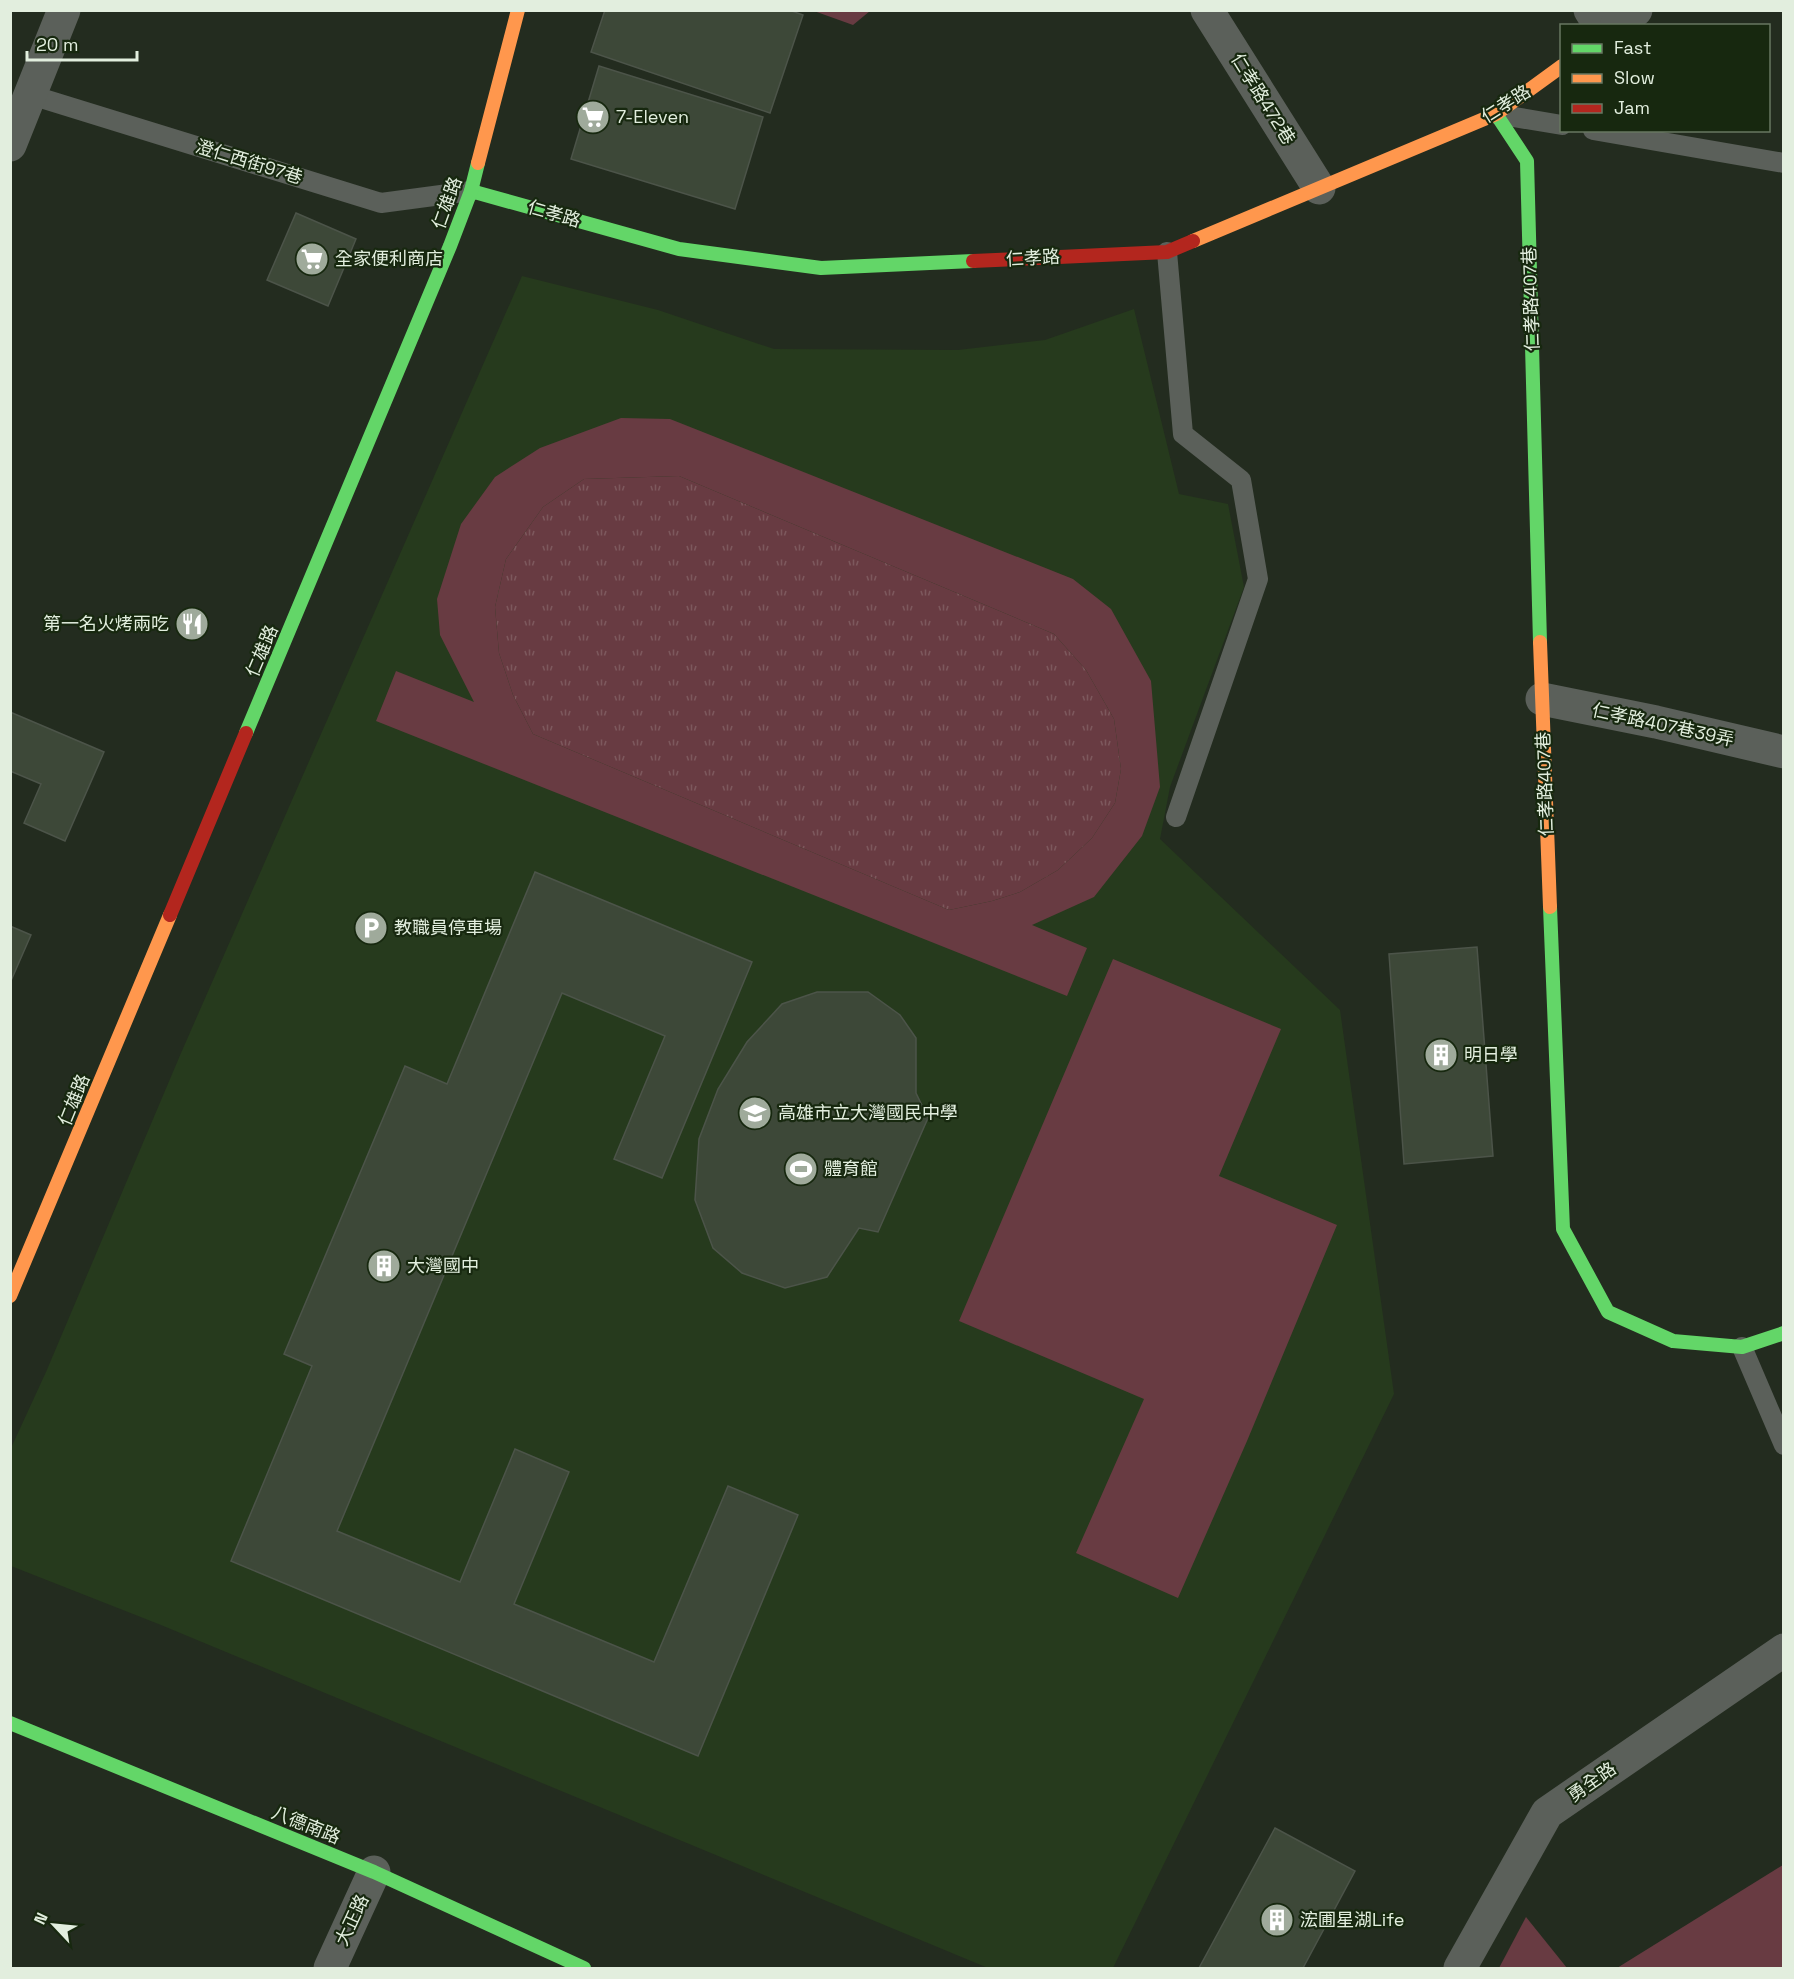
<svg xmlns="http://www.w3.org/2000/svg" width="1794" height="1979" viewBox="0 0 1794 1979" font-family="'Space Grotesk','Noto Sans TC',sans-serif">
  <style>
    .built { fill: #263a1d }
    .grass { fill: url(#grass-tufts) }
    .park { fill: #683b42; fill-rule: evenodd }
    .building { fill: #3d4838; stroke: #4c5449; stroke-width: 1.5 }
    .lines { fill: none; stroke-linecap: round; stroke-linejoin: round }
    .lane { stroke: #5b605a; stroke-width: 20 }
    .street { stroke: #5b605a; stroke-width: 33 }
    .fast { stroke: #63d668; stroke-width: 14 }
    .slow { stroke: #ff974d; stroke-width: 14 }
    .jam { stroke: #b3261e; stroke-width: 14 }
    .labels { text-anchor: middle; stroke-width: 4.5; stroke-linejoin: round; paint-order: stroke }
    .street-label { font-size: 18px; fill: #e2eede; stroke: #17280f }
    .poi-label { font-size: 18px; fill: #e2eede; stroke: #17280f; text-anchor: start }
  </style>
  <defs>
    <pattern id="grass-tufts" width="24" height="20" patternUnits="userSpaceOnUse" patternTransform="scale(1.5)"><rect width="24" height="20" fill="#683b42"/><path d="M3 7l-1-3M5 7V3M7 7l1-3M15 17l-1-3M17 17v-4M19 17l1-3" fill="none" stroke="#7d585d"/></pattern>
  </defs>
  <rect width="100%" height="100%" fill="#232c1f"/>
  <path class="built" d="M522 276 658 310 774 349 958 350 1045 340 1134 309 1179 494 1228 504 1244 587 1170 787 1160 839 1340 1010 1394 1394 1113 1968H988L161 1625 11 1566V1448L46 1372 181 1053Z"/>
  <path class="grass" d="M679 476 1054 634 1086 670 1114 719 1121 769 1115 803 1092 838 1058 870 1020 892 992 901 949 910 533 734 513 695 499 653 495 607 506 559 543 507 584 479Z"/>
  <g class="park">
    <path d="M814 11H870L853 25Z"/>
    <path d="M621 418 670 419 1073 579 1111 609 1151 681 1160 787 1142 836 1094 897 1032 925 1087 948 1067 996 376 721 396 671 474 702 440 635 437 599 461 524 495 477 540 448ZM679 476 1054 634 1086 670 1114 719 1121 769 1115 803 1092 838 1058 870 1020 892 992 901 949 910 533 734 513 695 499 653 495 607 506 559 543 507 584 479Z"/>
    <path d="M1113 959 1281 1029 1219 1176 1337 1225 1247 1441 1178 1598 1076 1553 1144 1399 959 1321Z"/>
    <path d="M1783 1865V1968H1617Z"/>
    <path d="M1526 1917 1567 1968H1499Z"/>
  </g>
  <g class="building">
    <path d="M605 10H789L803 15 770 113 591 52Z"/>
    <path d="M599 66 763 117 735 209 571 159Z"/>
    <path d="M296 213 356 239 328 306 267 280Z"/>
    <path d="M10 712 104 752 65 841 24 823 41 784 10 771Z"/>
    <path d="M535 872 752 962 662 1178 614 1159 665 1036 562 993 337 1531 460 1582 515 1449 569 1472 514 1604 654 1662 728 1486 798 1515 698 1756 231 1561 312 1366 284 1354 405 1066 447 1084Z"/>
    <path d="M10 926 31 935 10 983Z"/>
    <path d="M1477 947 1493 1156 1404 1164 1389 954Z"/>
    <path d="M817 992H868L900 1015 916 1038V1093L928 1118 878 1232 859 1228 827 1277 785 1288 742 1273 713 1248 695 1200 699 1139 718 1089 747 1042 782 1004Z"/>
    <path d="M1275 1828 1355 1871 1303 1968H1199Z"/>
  </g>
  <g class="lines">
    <g class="lane">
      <path d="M31 95 381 203 471 191"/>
      <path d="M1496 114 1562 125"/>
      <path d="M1593 130 1784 163"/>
      <path d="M1167 252 1183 434 1241 480 1258 579 1176 817"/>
      <path d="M1742 1347 1784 1445"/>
    </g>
    <g class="street">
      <path d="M1207 10 1319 188"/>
      <path d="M1590 10 1600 26"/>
      <path d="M1616 26 1636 10"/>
      <path d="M10 145 64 10"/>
      <path d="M1542 699 1656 722 1784 752"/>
      <path d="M330 1968 374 1872"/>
      <path d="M1460 1968 1547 1813 1784 1650"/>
    </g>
    <g class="fast">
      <path d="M1496 114 1527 161 1540 642"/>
      <path d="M471 191 679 249 821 268 973 261"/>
      <path d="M246 733 450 246 471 191 478 163"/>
      <path d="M1550 907 1563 1229 1608 1312 1673 1341 1742 1347 1784 1333"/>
      <path d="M10 1723 374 1872 584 1968"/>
    </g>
    <g class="slow">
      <path d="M478 163 518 10"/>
      <path d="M1193 241 1496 114 1562 66"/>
      <path d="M1540 642 1550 907"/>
      <path d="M10 1296 170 915"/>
    </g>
    <g class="jam">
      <path d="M973 261 1167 252 1193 241"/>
      <path d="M170 915 246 733"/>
    </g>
  </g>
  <defs>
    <g id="supermarket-disc" transform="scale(1.725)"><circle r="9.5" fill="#9faa9b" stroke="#17280f"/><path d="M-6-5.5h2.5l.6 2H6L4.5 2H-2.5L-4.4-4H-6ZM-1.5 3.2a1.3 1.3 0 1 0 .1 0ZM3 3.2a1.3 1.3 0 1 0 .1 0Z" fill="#fff"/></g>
    <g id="restaurant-disc" transform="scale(1.725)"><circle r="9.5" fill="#9faa9b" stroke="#17280f"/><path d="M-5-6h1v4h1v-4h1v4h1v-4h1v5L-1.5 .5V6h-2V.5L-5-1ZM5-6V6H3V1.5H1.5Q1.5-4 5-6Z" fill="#fff"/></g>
    <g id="parking-disc" transform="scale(1.725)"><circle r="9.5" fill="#9faa9b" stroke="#17280f"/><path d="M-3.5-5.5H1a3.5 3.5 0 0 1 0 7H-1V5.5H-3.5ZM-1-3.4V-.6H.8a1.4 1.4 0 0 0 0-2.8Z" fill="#fff"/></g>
    <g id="building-disc" transform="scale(1.725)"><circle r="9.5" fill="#9faa9b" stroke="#17280f"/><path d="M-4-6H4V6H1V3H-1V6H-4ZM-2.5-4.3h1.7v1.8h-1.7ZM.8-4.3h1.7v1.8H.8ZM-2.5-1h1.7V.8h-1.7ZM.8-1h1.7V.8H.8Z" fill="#fff"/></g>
    <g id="school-disc" transform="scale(1.725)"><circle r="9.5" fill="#9faa9b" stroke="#17280f"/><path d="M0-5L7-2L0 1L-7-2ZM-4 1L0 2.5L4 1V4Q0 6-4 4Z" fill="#fff"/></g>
    <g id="stadium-disc" transform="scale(1.725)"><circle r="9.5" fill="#9faa9b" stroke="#17280f"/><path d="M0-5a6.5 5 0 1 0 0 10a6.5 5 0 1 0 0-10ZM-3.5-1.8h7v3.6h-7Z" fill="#fff"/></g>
  </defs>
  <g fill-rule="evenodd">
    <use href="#supermarket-disc" x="593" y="117"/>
    <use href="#supermarket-disc" x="312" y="259"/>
    <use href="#restaurant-disc" x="192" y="624"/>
    <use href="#parking-disc" x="371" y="928"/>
    <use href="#building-disc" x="1441" y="1055"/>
    <use href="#school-disc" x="755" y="1113"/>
    <use href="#stadium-disc" x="801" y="1169"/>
    <use href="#building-disc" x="384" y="1266"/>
    <use href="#building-disc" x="1277" y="1920"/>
  </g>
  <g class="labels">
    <g class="street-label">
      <text transform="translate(1263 99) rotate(58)" y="6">仁孝路472巷</text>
      <text transform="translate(1506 104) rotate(-32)" y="6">仁孝路</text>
      <text transform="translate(249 162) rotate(17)" y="6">澄仁西街97巷</text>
      <text transform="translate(447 203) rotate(-70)" y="6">仁雄路</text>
      <text transform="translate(554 214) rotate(16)" y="6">仁孝路</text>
      <text transform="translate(1033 258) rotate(-3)" y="6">仁孝路</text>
      <text transform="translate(1531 299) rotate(-92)" y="6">仁孝路407巷</text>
      <text transform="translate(262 651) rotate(-67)" y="6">仁雄路</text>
      <text transform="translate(1663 725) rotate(12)" y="6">仁孝路407巷39弄</text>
      <text transform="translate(1545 784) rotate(-92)" y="6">仁孝路407巷</text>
      <text transform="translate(74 1100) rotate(-68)" y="6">仁雄路</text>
      <text transform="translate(1592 1782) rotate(-35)" y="6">勇全路</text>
      <text transform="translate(306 1825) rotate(22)" y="6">八德南路</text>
      <text transform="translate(352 1920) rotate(-65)" y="6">大正路</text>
    </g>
    <g class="poi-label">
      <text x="616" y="123">7-Eleven</text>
      <text x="335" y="265">全家便利商店</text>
      <text x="169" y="630" text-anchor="end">第一名火烤兩吃</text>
      <text x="394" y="934">教職員停車場</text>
      <text x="1464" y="1061">明日學</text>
      <text x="778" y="1119">高雄市立大灣國民中學</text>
      <text x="824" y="1175">體育館</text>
      <text x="407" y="1272">大灣國中</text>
      <text x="1300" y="1926">浤圃星湖Life</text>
    </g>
  </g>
  <rect width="1794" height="1979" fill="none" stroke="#e2eede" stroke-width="24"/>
  <rect x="1560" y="24" width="210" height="108" fill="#17280f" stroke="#687762" stroke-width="1.5"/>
  <rect x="1572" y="44" width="30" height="9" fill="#63d668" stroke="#687762" stroke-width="1.5"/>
  <text x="1614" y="54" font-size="18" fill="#e2eede">Fast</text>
  <rect x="1572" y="74" width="30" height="9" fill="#ff974d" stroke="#687762" stroke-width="1.5"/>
  <text x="1614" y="84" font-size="18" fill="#e2eede">Slow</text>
  <rect x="1572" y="104" width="30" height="9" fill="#b3261e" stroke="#687762" stroke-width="1.5"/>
  <text x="1614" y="114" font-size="18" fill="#e2eede">Jam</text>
  <g transform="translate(54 1925) rotate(296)" stroke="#17280f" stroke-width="4.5" paint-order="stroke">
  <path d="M0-4.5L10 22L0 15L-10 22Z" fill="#e2eede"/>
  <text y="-9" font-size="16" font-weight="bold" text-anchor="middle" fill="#e2eede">N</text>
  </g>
  <path d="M27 51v9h110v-9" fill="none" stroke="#e2eede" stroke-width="3"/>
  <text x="36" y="51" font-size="18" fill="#e2eede" stroke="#17280f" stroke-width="4.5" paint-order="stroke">20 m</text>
</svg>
